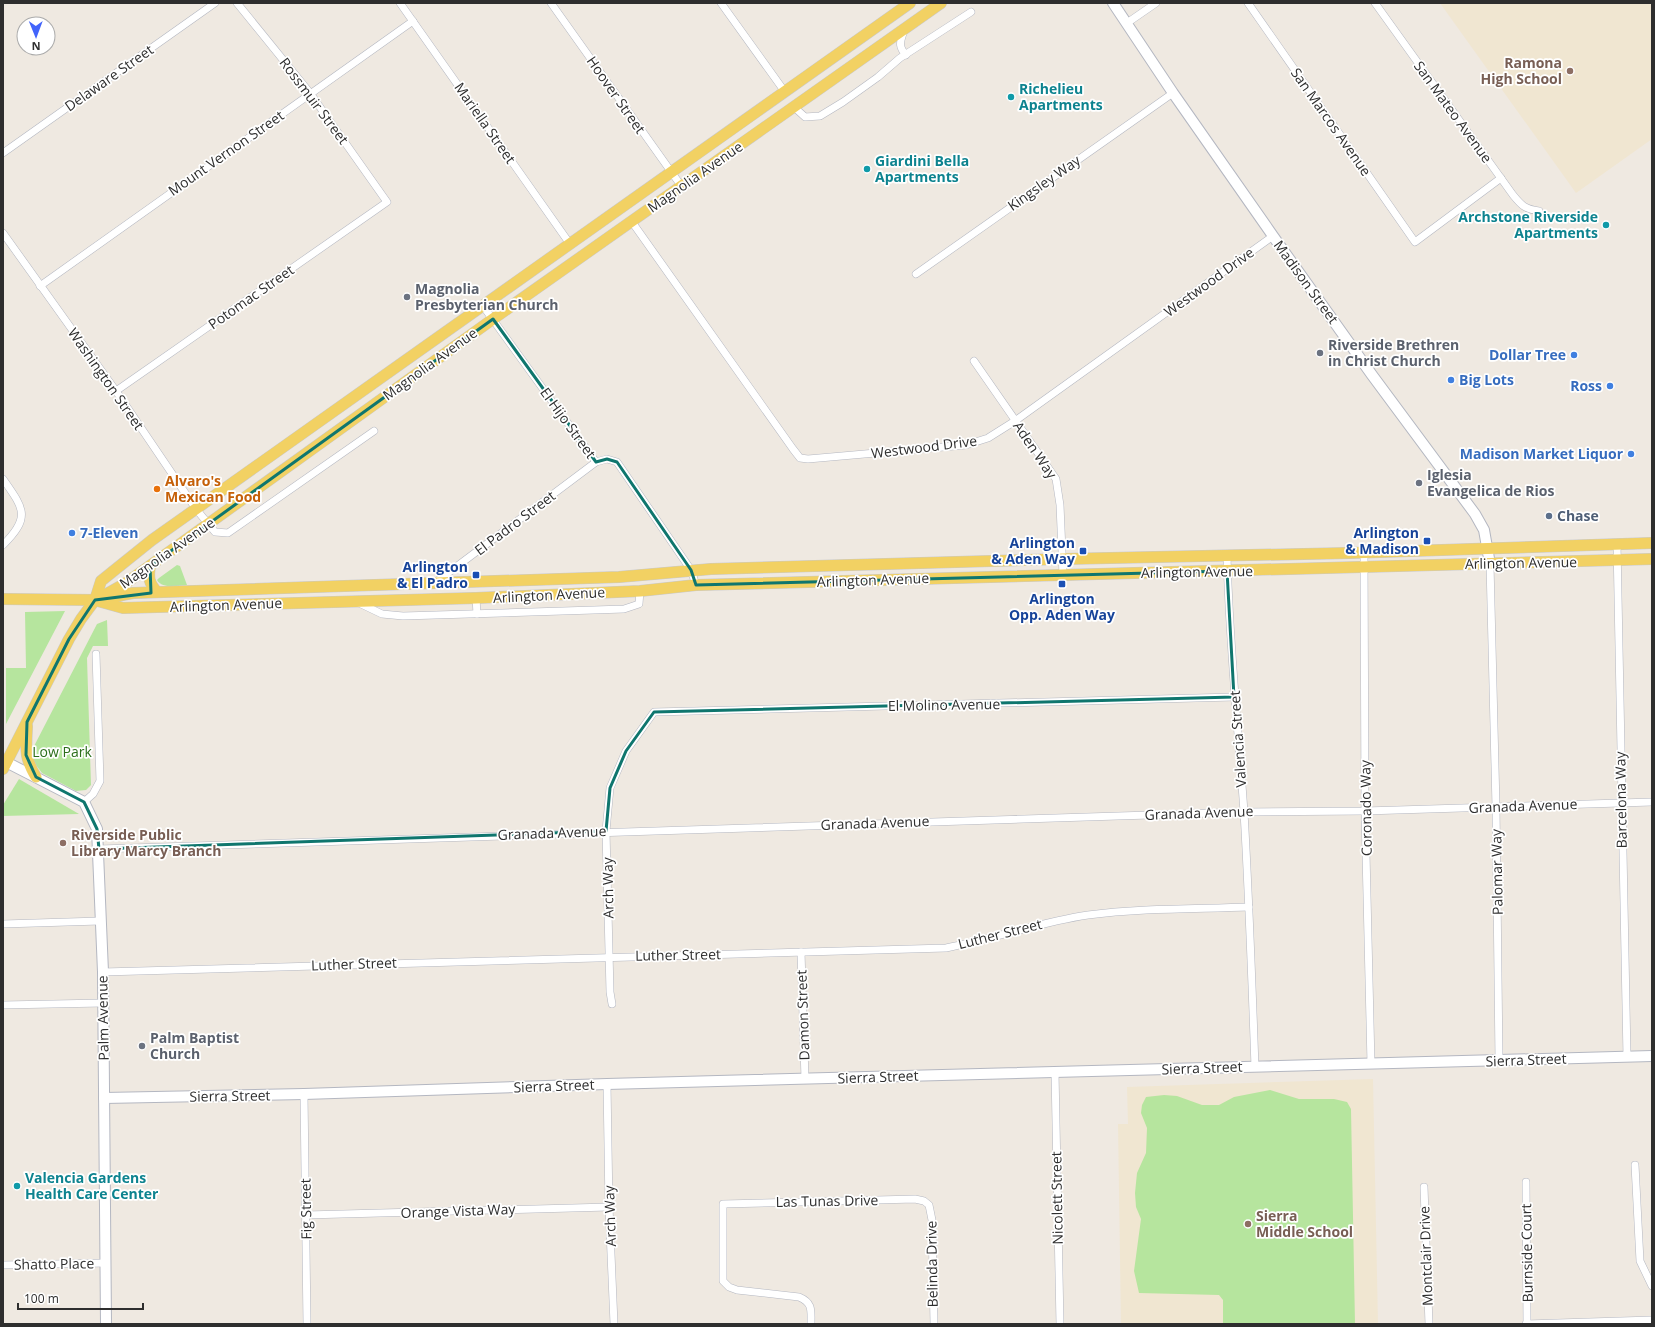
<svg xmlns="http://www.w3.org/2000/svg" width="1655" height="1327" viewBox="0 0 1655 1327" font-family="'Open Sans',sans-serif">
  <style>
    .education { fill: #f0e6d1 }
    .green { fill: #b6e59e }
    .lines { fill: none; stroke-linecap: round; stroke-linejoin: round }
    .street-casing { stroke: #b4b7c1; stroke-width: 8 }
    .secondary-casing { stroke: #b4b7c1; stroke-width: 12 }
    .primary-casing { stroke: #c9c9c9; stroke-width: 12 }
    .street { stroke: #fff; stroke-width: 7 }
    .secondary { stroke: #fff; stroke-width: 10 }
    .primary { stroke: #f2d163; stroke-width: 11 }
    .marked { fill: none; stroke: #0f766e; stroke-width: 3; stroke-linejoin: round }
    .education-dot { fill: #8d6e63; stroke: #fff; stroke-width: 1.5 }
    .culture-dot { fill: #0f9aa8; stroke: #fff; stroke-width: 1.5 }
    .worship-dot { fill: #6b7280; stroke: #fff; stroke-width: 1.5 }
    .shop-dot { fill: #3f7fe0; stroke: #fff; stroke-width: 1.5 }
    .food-dot { fill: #e8710a; stroke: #fff; stroke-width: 1.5 }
    .service-dot { fill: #5c6f8a; stroke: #fff; stroke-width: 1.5 }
    .transit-dot { fill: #1a4fb4; stroke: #fff; stroke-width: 1.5 }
    .labels { text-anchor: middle; stroke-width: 3.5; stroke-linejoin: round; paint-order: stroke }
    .education-label { font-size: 14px; font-weight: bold; fill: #785e54; stroke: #fff; text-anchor: start }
    .street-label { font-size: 14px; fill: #2e2e2e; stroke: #fff }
    .culture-label { font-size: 14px; font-weight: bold; fill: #0d838f; stroke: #fff; text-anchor: start }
    .worship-label { font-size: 14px; font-weight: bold; fill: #5b616d; stroke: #fff; text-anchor: start }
    .shop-label { font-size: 14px; font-weight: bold; fill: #366cbe; stroke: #fff; text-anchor: end }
    .food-label { font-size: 14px; font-weight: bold; fill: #c56008; stroke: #fff; text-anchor: start }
    .service-label { font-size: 14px; font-weight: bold; fill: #4e5e75; stroke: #fff; text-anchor: start }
    .transit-label { font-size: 14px; font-weight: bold; fill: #164399; stroke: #fff; text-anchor: end }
    .park-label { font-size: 14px; fill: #2c6e1b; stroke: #fff }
  </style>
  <rect width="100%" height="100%" fill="#efe9e1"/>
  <g class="education">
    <path d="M1440 3H1652V139L1576 193Z"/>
    <path d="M1373 1079 1378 1324H1121L1118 1124H1128L1127 1087Z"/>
  </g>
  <g class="green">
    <path d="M177 565 180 566 187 585C178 586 162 589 157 580L159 578Z"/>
    <path d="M65 611 6 724V668H26L25 612Z"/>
    <path d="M107 620 108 646H93L87 658 91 785 86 790 76 791 42 773 33 761 31 752 97 624Z"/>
    <path d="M19 779 79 814 3 816V805Z"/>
    <path d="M1270 1090 1299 1099H1334L1347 1102 1351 1109 1355 1324H1223V1300L1219 1295 1139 1293 1134 1271 1141 1219 1136 1207 1135 1193 1137 1173 1146 1153 1147 1128 1141 1113 1142 1105 1146 1097 1164 1095 1177 1096 1202 1105H1219L1234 1097Z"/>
  </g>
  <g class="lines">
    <g class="street-casing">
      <g id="street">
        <path d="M400 3 570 244"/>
        <path d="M551 3 682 187"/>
        <path d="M721 3 785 92"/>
        <path d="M1248 3 1415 242 1501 178"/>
        <path d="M1375 3 1513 195C1522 206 1525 209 1539 211"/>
        <path d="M1127 23 1156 3"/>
        <path d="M904 30C901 41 897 45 906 55"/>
        <path d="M794 107 805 117 820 116 843 102 878 77 900 58 971 12"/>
        <path d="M3 153 215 3"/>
        <path d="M632 222 793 449 800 458 808 459 966 445 988 438 1015 421 1273 236"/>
        <path d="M3 233 116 391 196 509 215 532 228 533 374 431"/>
        <path d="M916 274 1173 93"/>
        <path d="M40 286 413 21"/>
        <path d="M483 306 596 462"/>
        <path d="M974 361 1056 479 1060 505 1063 575"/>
        <path d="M116 391 387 202 310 93 237 3"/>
        <path d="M3 479C24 509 31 517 3 545"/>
        <path d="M1617 544 1627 1057"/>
        <path d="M1364 552 1365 811 1371 1064"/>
        <path d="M1227 555C1229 641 1238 727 1244 812 1249 897 1252 982 1255 1067"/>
        <path d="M1490 564 1496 807 1499 1060"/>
        <path d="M436 582 596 462 607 459 617 462 691 570 696 585"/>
        <path d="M476 598 477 614"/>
        <path d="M359 603 382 614 403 616 594 610 624 609 639 604 640 591"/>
        <path d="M84 802 93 794 100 781 96 654"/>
        <path d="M99 849 1244 812 1365 811 1652 802"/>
        <path d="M3 924 100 921"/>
        <path d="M801 952 805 1079"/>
        <path d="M103 972 946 948C994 939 1040 922 1088 915 1141 908 1196 909 1249 907"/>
        <path d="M612 1004 610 992 606 831 610 788 626 751 654 712 1234 697"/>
        <path d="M3 1005 103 1003"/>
        <path d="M1055 1072 1060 1324"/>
        <path d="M607 1084 609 1207 614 1324"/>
        <path d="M304 1094 307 1324"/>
        <path d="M1635 1165 1640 1261 1652 1286"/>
        <path d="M1526 1182 1527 1324"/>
        <path d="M1424 1187 1429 1324"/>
        <path d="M306 1215 609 1207"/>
        <path d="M3 1265 106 1263"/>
        <path d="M811 1324C811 1310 813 1303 799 1297L737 1290 729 1287 723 1281V1204L915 1199 924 1201 929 1205 932 1220 934 1324"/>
        <path d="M1526 1324 1652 1320"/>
      </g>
    </g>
    <g class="secondary-casing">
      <g id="secondary">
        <path d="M1113 3 1173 93 1273 236 1372 375 1475 514 1484 530 1490 564"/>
        <path d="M6 762 84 802 97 829 103 972 106 1324"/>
        <path d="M104 1098 304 1094 607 1084 1652 1056"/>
      </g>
    </g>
    <g class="primary-casing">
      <g id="primary">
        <path d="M150 566C148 578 149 583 157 592"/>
        <path d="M103 596 126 583 493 319 941 3"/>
        <path d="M3 599 95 600 133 593 619 577 711 569 1063 559 1349 553 1652 543"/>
        <path d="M98 601 123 608 157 607 476 598 640 591 696 585 1652 559"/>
        <path d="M27 726C26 749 24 757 36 777"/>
        <path d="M3 769 69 639 81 619 95 600 101 581 152 540 910 3"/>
      </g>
    </g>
    <use href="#street" class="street"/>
    <use href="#secondary" class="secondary"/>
    <use href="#primary" class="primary"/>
  </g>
  <path class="marked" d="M493 319 596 462 607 459 617 462 691 570 696 585 1227 571 1234 697 654 712 626 751 610 788 606 831 99 849 97 829 84 802 36 777 26 755 27 722 69 639 95 600 151 593 150 566Z"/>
  <g class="education-dot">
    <circle cx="1570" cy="71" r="4"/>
    <circle cx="63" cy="843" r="4"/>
    <circle cx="1248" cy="1224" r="4"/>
  </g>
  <g class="culture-dot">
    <circle cx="1011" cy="97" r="4"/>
    <circle cx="867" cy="169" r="4"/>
    <circle cx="1606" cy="225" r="4"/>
    <circle cx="17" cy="1186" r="4"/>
  </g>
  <g class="worship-dot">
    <circle cx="407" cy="297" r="4"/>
    <circle cx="1320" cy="353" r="4"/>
    <circle cx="1419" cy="483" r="4"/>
    <circle cx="142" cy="1046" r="4"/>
  </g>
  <g class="shop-dot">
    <circle cx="1574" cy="355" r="4"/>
    <circle cx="1451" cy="380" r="4"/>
    <circle cx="1610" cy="386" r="4"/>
    <circle cx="1631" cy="454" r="4"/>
    <circle cx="72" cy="533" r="4"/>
  </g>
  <circle class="food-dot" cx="157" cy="489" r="4"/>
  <circle class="service-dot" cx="1549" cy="516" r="4"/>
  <g class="transit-dot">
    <rect x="1423" y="537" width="8" height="8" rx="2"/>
    <rect x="1079" y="547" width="8" height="8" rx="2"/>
    <rect x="472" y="571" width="8" height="8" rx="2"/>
    <rect x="1058" y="580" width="8" height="8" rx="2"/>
  </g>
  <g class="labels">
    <g class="education-label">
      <text x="1562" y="68" text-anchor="end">Ramona<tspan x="1562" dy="16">High School</tspan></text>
      <text x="71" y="840">Riverside Public<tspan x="71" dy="16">Library Marcy Branch</tspan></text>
      <text x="1256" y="1221">Sierra<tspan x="1256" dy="16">Middle School</tspan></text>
    </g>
    <g class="street-label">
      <text transform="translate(109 78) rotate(-35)" y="5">Delaware Street</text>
      <text transform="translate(616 95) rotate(55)" y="5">Hoover Street</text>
      <text transform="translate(314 101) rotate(53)" y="5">Rossmuir Street</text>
      <text transform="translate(1453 112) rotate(54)" y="5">San Mateo Avenue</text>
      <text transform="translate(1331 122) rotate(55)" y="5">San Marcos Avenue</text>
      <text transform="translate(485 123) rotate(55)" y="5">Mariella Street</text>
      <text transform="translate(226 153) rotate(-35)" y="5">Mount Vernon Street</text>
      <text transform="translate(695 177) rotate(-35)" y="5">Magnolia Avenue</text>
      <text transform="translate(1044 183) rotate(-35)" y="5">Kingsley Way</text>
      <text transform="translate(1209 282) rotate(-36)" y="5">Westwood Drive</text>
      <text transform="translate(1306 282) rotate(54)" y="5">Madison Street</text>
      <text transform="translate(251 297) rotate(-35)" y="5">Potomac Street</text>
      <text transform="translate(430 364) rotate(-36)" y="5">Magnolia Avenue</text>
      <text transform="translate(106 379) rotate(55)" y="5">Washington Street</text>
      <text transform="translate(568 423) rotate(54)" y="5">El Hijo Street</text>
      <text transform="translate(924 447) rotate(-7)" y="5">Westwood Drive</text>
      <text transform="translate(1035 450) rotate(56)" y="5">Aden Way</text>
      <text transform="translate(515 523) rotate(-37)" y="5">El Padro Street</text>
      <text transform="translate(167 553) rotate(-35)" y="5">Magnolia Avenue</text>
      <text transform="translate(1521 563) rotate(-1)" y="5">Arlington Avenue</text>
      <text transform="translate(1197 572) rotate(-1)" y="5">Arlington Avenue</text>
      <text transform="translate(873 580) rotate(-2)" y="5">Arlington Avenue</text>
      <text transform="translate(549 595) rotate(-3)" y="5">Arlington Avenue</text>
      <text transform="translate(226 605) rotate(-2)" y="5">Arlington Avenue</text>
      <text transform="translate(944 705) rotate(-1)" y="5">El Molino Avenue</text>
      <text transform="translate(1238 739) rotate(-94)" y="5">Valencia Street</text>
      <text transform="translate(1621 800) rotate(-91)" y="5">Barcelona Way</text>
      <text transform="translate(1523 806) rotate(-2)" y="5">Granada Avenue</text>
      <text transform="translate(1366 808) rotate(-91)" y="5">Coronado Way</text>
      <text transform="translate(1199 813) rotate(-2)" y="5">Granada Avenue</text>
      <text transform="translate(875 823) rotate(-2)" y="5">Granada Avenue</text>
      <text transform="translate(552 833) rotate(-2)" y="5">Granada Avenue</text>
      <text transform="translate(1497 872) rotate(-91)" y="5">Palomar Way</text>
      <text transform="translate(608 888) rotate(-91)" y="5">Arch Way</text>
      <text transform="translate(1000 934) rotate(-14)" y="5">Luther Street</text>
      <text transform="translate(678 955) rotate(-1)" y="5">Luther Street</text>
      <text transform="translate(354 964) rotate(-2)" y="5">Luther Street</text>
      <text transform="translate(803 1015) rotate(-92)" y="5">Damon Street</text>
      <text transform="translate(103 1018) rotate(-91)" y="5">Palm Avenue</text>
      <text transform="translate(1526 1060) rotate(-2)" y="5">Sierra Street</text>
      <text transform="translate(1202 1068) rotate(-2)" y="5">Sierra Street</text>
      <text transform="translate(878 1077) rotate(-2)" y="5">Sierra Street</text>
      <text transform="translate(554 1086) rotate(-2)" y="5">Sierra Street</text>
      <text transform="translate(230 1096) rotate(-1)" y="5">Sierra Street</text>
      <text transform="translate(1057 1198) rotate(-91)" y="5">Nicolett Street</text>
      <text transform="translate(827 1201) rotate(-1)" y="5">Las Tunas Drive</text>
      <text transform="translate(306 1209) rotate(-91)" y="5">Fig Street</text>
      <text transform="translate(458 1211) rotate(-2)" y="5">Orange Vista Way</text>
      <text transform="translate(610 1216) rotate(-92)" y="5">Arch Way</text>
      <text transform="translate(1527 1253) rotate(-91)" y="5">Burnside Court</text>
      <text transform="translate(1426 1256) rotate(-92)" y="5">Montclair Drive</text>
      <text transform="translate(54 1264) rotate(-1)" y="5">Shatto Place</text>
      <text transform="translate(932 1264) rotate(-91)" y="5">Belinda Drive</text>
    </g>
    <g class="culture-label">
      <text x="1019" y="94">Richelieu<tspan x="1019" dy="16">Apartments</tspan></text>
      <text x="875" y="166">Giardini Bella<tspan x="875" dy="16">Apartments</tspan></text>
      <text x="1598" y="222" text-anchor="end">Archstone Riverside<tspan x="1598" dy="16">Apartments</tspan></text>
      <text x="25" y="1183">Valencia Gardens<tspan x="25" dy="16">Health Care Center</tspan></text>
    </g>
    <g class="worship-label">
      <text x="415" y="294">Magnolia<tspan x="415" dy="16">Presbyterian Church</tspan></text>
      <text x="1328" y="350">Riverside Brethren<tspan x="1328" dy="16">in Christ Church</tspan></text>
      <text x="1427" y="480">Iglesia<tspan x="1427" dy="16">Evangelica de Rios</tspan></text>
      <text x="150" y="1043">Palm Baptist<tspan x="150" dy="16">Church</tspan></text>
    </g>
    <g class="shop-label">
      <text x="1566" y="360">Dollar Tree</text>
      <text x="1459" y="385" text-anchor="start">Big Lots</text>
      <text x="1602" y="391">Ross</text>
      <text x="1623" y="459">Madison Market Liquor</text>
      <text x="80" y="538" text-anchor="start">7-Eleven</text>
    </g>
    <g class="food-label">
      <text x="165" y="486">Alvaro's<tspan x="165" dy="16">Mexican Food</tspan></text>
    </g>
    <g class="service-label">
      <text x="1557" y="521">Chase</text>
    </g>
    <g class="transit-label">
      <text x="1419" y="538">Arlington<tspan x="1419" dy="16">&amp; Madison</tspan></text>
      <text x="1075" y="548">Arlington<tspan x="1075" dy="16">&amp; Aden Way</tspan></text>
      <text x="468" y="572">Arlington<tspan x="468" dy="16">&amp; El Padro</tspan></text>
      <text x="1062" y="604" text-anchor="middle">Arlington<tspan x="1062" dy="16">Opp. Aden Way</tspan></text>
    </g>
    <g class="park-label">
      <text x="62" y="757">Low Park</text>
    </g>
  </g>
  <rect width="1655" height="1327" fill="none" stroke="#2e2e2e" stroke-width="8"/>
  <g transform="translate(36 36) rotate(179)"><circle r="19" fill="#ffffff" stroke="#ababab"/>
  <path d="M0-3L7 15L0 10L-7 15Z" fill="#4264fb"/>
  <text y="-6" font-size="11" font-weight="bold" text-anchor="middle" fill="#2e2e2e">N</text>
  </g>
  <path d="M18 1303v6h125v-6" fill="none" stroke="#2e2e2e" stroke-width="2"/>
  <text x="24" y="1303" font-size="12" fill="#2e2e2e" stroke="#ffffff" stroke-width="3" paint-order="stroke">100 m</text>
</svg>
